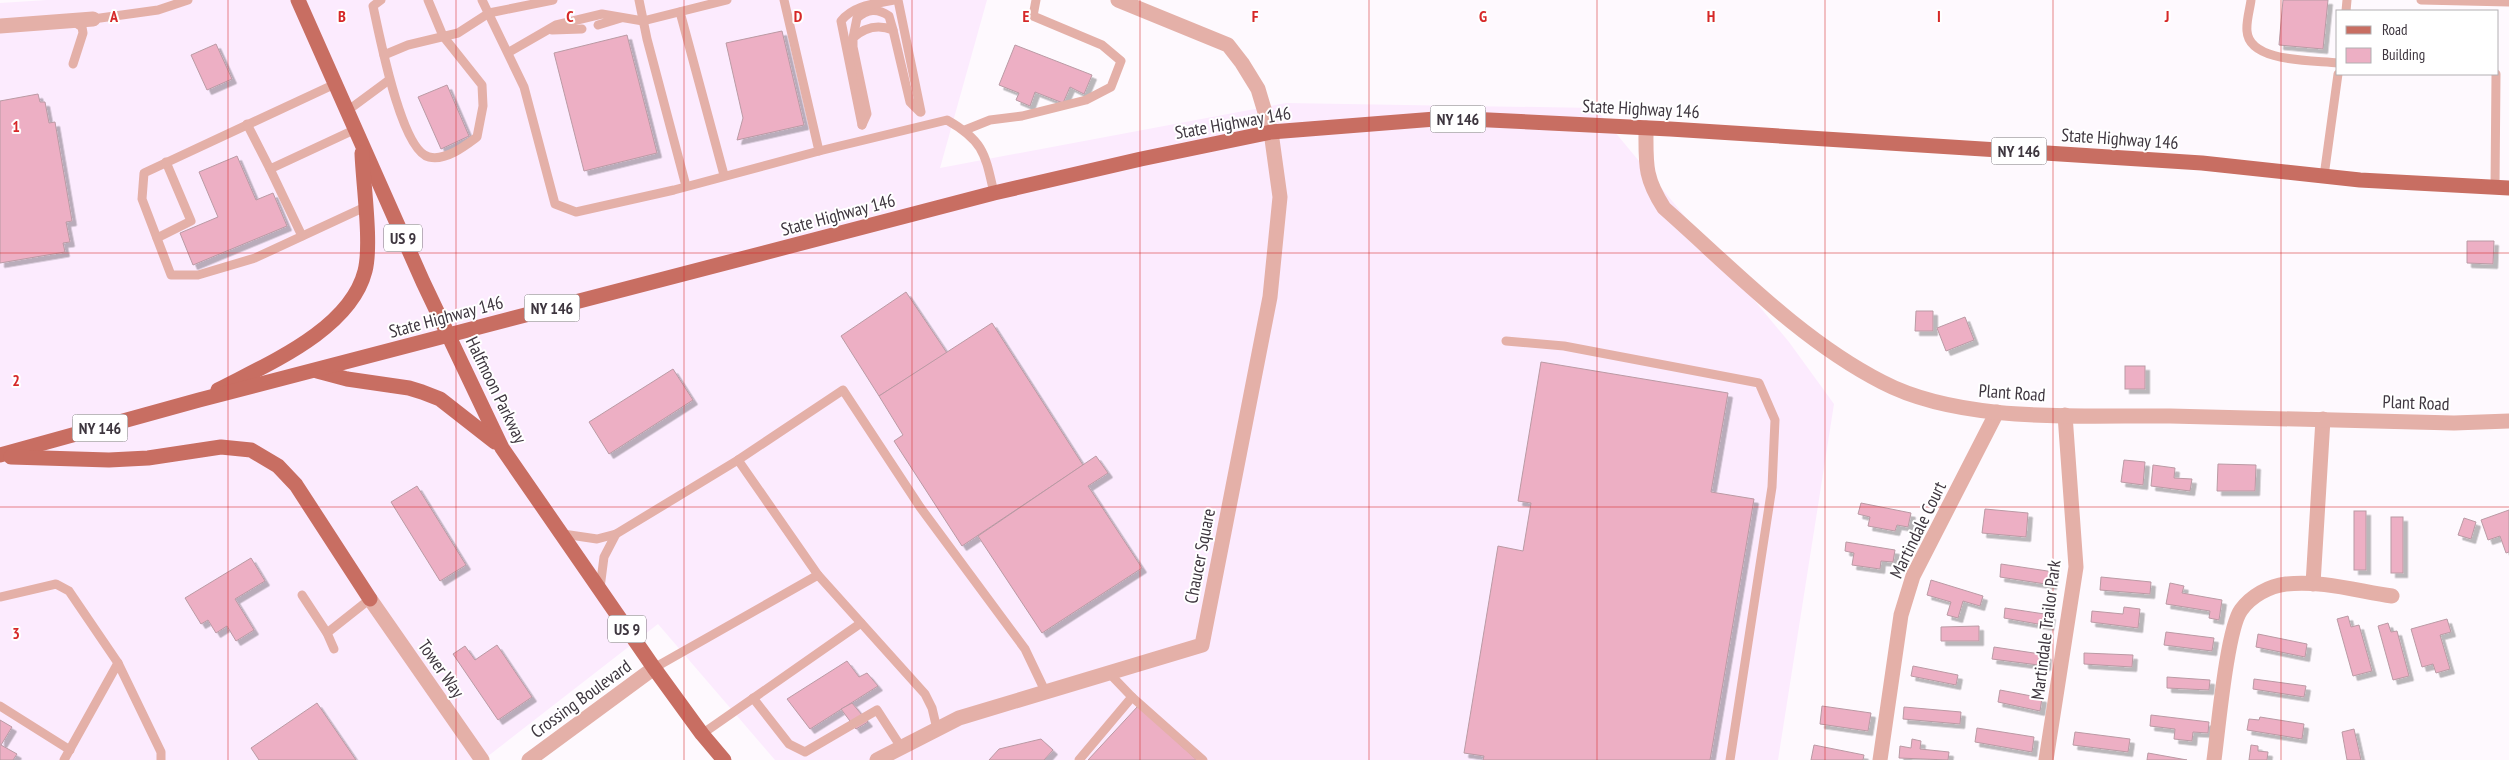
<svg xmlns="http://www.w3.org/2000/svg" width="2509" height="760" viewBox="0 0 2509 760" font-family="'PT Sans Narrow',sans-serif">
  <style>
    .built { fill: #fcebfe }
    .building { fill: #edafc4; stroke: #ba9aa4; filter: url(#shadow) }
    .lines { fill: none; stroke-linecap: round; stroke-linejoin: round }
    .service { stroke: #e4b0a8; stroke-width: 9 }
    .minor { stroke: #e4b0a8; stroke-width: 15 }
    .tertiary { stroke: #e4b0a8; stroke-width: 15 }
    .primary { stroke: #c86e62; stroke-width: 15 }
    .grid { fill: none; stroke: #d62828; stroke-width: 1; stroke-opacity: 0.55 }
    .labels { text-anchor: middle; stroke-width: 4; stroke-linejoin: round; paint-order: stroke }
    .shield { fill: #fff; stroke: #787279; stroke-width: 1 }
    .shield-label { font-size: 16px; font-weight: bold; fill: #3e363f }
    .street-label { font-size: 18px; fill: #3e363f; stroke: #fff }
    .grid-label { font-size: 16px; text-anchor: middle; font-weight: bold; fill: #d62828; stroke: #fff; stroke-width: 4; stroke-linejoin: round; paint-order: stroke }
  </style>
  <defs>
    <filter id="shadow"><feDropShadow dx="4.5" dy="4.5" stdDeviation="0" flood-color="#0004"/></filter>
  </defs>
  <rect width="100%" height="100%" fill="#fef9fe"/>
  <path class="built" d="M47 0H987L940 168 1286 103 1595 108 1789 342 1834 404 1778 760H775L658 624 483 760H0V3Z"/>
  <g class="building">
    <path d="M2283 0H2328L2323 49 2279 45Z"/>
    <path d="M782 31 804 125 737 140 743 118 726 43Z"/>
    <path d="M627 35 657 153 584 171 554 53Z"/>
    <path d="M216 44 232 79 207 90 191 55Z"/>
    <path d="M1015 45 1092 75 1084 94 1070 87 1063 103 1035 92 1030 106 1016 100 1019 93 999 85Z"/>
    <path d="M447 85 469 136 441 149 418 97Z"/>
    <path d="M38 94 40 102H45L49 123 55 122 72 221 66 222 70 242 63 243 65 252 0 263V101Z"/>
    <path d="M237 156 256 200 273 193 287 226 193 265 180 233 218 217 199 172Z"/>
    <path d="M2467 241H2494L2493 264 2467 263Z"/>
    <path d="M906 292 947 353 879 396 841 336Z"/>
    <path d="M1916 311H1933V331H1915Z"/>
    <path d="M1965 317 1974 340 1946 351 1937 328Z"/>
    <path d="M992 323 1083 465 962 546 894 441 903 435 879 396Z"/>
    <path d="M1541 362 1728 393 1711 492 1754 499 1710 760H1483L1484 756 1464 753 1498 546 1523 551 1531 503 1518 501Z"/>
    <rect x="2125" y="366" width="20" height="23"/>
    <path d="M673 369 693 400 609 454 589 422Z"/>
    <path d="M1096 456 1108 473 1088 486 1142 568 1042 633 978 536Z"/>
    <path d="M2124 460 2145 462 2143 485 2121 482Z"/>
    <path d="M2218 464 2256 465 2255 491H2217Z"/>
    <path d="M2153 465 2175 468 2174 478 2192 479 2190 491 2151 486Z"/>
    <path d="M417 486 466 565 440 581 391 502Z"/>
    <path d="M1861 503 1911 513 1908 527 1897 525 1895 531 1868 526 1870 517 1858 514Z"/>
    <path d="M1985 509 2028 513 2026 537 1982 533Z"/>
    <path d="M2509 510V552L2506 553 2500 536 2488 540 2481 520Z"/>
    <rect x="2354" y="511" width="12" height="59"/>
    <rect x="2391" y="517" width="12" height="56"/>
    <path d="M2464 518 2476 522 2471 539 2458 535Z"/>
    <path d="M1846 542 1895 550 1893 562 1881 561 1880 569 1852 565 1854 553 1845 551Z"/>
    <path d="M251 558 265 581 235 599 254 630 236 641 227 626 216 633 208 620 201 624 185 598Z"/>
    <path d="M2001 564 2054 572 2052 585 2000 577Z"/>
    <path d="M2101 577 2151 582 2150 594 2100 590Z"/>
    <path d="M1931 580 1983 596 1980 606 1963 601 1958 618 1947 615 1951 602 1927 595Z"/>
    <path d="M2170 583 2184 586 2182 593 2222 600 2219 620 2209 618 2210 611 2166 604Z"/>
    <path d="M2124 607 2140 609 2138 628 2091 622 2092 611 2123 614Z"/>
    <path d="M2005 608 2051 615 2049 626 2004 618Z"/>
    <path d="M2348 616 2351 627 2359 625 2372 671 2353 676 2337 619Z"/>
    <path d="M2447 619 2451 632 2440 635 2450 669 2436 673 2433 664 2422 667 2411 629Z"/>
    <path d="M2388 623 2391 632 2397 631 2409 676 2393 680 2378 626Z"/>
    <path d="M1979 626V641H1941V627Z"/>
    <path d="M2166 632 2214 638 2212 651 2164 645Z"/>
    <path d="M2258 634 2307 644 2305 657 2256 647Z"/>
    <path d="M497 645 532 697 498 720 453 654 465 646 475 660Z"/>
    <path d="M1994 647 2047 655 2046 666 1992 659Z"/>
    <path d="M2084 653 2133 655 2132 667 2084 664Z"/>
    <path d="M847 661 859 677 867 673 878 686 810 729 787 699Z"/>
    <path d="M1913 666 1958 675 1956 685 1911 676Z"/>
    <path d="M2167 677 2210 680 2209 690 2167 688Z"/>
    <path d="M2254 679 2306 686 2304 697 2253 689Z"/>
    <path d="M2000 690 2042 698 2040 711 1998 702Z"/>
    <path d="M317 703 356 760H259L251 748Z"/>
    <path d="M852 703 868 722 856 729 841 709Z"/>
    <path d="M1138 706 1197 760H1088Z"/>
    <path d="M1822 706 1871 713 1868 731 1820 724Z"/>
    <path d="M1904 707 1961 712 1960 724 1903 719Z"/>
    <path d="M2151 715 2209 722 2208 733 2193 732 2192 741 2174 739 2175 729 2150 726Z"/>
    <path d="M2260 717 2304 724 2302 739 2247 730 2249 719 2259 720Z"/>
    <path d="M0 720 12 727 1 745 17 754 13 760H0Z"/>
    <path d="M1977 728 2034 737 2032 752 1975 742Z"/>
    <path d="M2354 729 2361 760H2347L2342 732Z"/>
    <path d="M2075 732 2130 739 2128 752 2073 745Z"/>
    <path d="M1041 739 1053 750 1044 760H989L999 749Z"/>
    <path d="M1912 739 1921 741 1920 749 1949 752 1948 760 1899 758 1900 746 1911 748Z"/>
    <path d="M1814 745 1864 755 1863 760H1811Z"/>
    <path d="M2251 745 2258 746V751L2268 752 2267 760H2249Z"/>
    <path d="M2148 753 2187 760H2147Z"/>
  </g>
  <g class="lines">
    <g class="service">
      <path d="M381 0 373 6C379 33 401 151 429 157 446 161 465 146 477 137L483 106 482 85 443 36 428 0"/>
      <path d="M482 0 524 87 555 204 576 212 674 190 819 151 784 0"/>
      <path d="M639 0 647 39 686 186"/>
      <path d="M898 0 921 112"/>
      <path d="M2251 0C2250 9 2246 21 2247 31 2249 63 2314 60 2338 63"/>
      <path d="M2421 0 2509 2"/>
      <path d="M2346 11 2347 0"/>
      <path d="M680 12 724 175"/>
      <path d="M93 19 158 10 188 0"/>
      <path d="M598 25 621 18"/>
      <path d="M552 30 582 29"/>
      <path d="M853 38 857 18C868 9 877 8 889 16L893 30"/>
      <path d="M509 52 556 25 602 14 643 21 727 0"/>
      <path d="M384 55 408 45 458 33 489 13 553 0"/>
      <path d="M73 64 83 33 82 27 73 21"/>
      <path d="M335 84 144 173 142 199 171 275H198L255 258 365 207"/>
      <path d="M347 111 389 80"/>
      <path d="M247 124 270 169 356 129"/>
      <path d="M862 125 867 114 853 47V38C865 27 878 24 893 30L910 102 920 112"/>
      <path d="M862 125 841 21C854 5 874 4 894 0"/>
      <path d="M965 130 990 120 1022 116 1086 100 1111 87 1121 61 1102 45 1033 16 1036 0"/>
      <path d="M819 151 947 120C984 141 985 154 994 193"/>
      <path d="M270 169 302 236"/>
      <path d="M2324 176 2338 74"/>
      <path d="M2495 187 2496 74"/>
      <path d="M157 238 191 221 166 162"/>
      <path d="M1506 341 1564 346 1759 383 1775 420 1772 487 1730 760"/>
      <path d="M738 460 843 390 920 507 1025 649 1046 693"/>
      <path d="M563 534 597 539 616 534 738 460 818 575"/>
      <path d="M600 588 604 557 616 534"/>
      <path d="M302 595 327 633 334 649"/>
      <path d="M0 597 56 584 69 591 118 663"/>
      <path d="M327 633 370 599"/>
      <path d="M654 668 818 575 925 694 932 708 937 729"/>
      <path d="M1109 673 1132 697 1203 760"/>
      <path d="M753 698 789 744 805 752 877 710 901 747"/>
      <path d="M0 706 70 750"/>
      <path d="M702 734 861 623"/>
      <path d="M64 760 118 663 161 752V760"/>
      <path d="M1079 760 1132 697"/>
    </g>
    <g class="minor">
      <path d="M0 26 93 19"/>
      <path d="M2313 584 2323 419"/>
      <path d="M877 760 959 718 1202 645 1270 297 1280 197 1271 132"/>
      <path d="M1880 760 1901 615 1913 576 1997 412"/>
      <path d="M2046 760 2076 567 2065 415"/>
      <path d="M2214 760C2218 731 2227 629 2241 610 2251 596 2269 586 2286 584 2321 580 2358 591 2392 596"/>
    </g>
    <g class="tertiary">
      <path d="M1118 0 1228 45 1242 63 1258 89 1271 132"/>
      <path d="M1646 128C1646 164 1644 177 1664 208 1733 269 1800 340 1882 382 1962 424 2082 415 2170 416 2265 418 2360 420 2454 423L2509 421"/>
      <path d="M370 599 482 760"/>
      <path d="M529 760 654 668"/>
    </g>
    <g class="primary">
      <path d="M298 0 423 282 502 448 654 668 702 734 724 760"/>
      <path d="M317 371 347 379 409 388 422 392 440 399 495 442"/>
      <path d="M218 390C267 364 350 330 365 271 372 244 363 183 362 153"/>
      <path d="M0 455 199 400 994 193 1141 159 1271 132 1448 118 1670 129 2202 163 2360 180 2509 188"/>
      <path d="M11 457 109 460 148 458 221 447 251 450 278 466 296 485 370 599"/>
    </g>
  </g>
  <path class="grid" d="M228 0V760M456 0V760M684 0V760M912 0V760M1140 0V760M1369 0V760M1597 0V760M1825 0V760M2053 0V760M2281 0V760M0 253H2509M0 507H2509"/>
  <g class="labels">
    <g class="shield">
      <rect x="1430.5" y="105.5" width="55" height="27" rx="4"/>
      <rect x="1991.5" y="137.5" width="55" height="27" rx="4"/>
      <rect x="384" y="224.5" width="38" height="27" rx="4"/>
      <rect x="524.5" y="294.5" width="55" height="27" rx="4"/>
      <rect x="72.5" y="414.5" width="55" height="27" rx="4"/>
      <rect x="608" y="615.5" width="38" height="27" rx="4"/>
    </g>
    <g class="shield-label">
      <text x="1458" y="125">NY 146</text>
      <text x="2019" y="157">NY 146</text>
      <text x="403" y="244">US 9</text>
      <text x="552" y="314">NY 146</text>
      <text x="100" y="434">NY 146</text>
      <text x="627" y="635">US 9</text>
    </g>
    <g class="street-label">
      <text transform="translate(1641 109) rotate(3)" y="6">State Highway 146</text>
      <text transform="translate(1233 123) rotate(-10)" y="6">State Highway 146</text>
      <text transform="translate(2120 139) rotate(4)" y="6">State Highway 146</text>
      <text transform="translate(838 215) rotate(-15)" y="6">State Highway 146</text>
      <text transform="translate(446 317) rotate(-15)" y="6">State Highway 146</text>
      <text transform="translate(496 390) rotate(64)" y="6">Halfmoon Parkway</text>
      <text transform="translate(2012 393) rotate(4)" y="6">Plant Road</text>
      <text transform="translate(2416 403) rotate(2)" y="6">Plant Road</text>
      <text transform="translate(1918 530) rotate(-64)" y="6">Martindale Court</text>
      <text transform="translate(1200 556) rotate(-79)" y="6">Chaucer Square</text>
      <text transform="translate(2046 630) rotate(-83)" y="6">Martindale Trailor Park</text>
      <text transform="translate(441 669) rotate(55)" y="6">Tower Way</text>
      <text transform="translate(581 699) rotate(-36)" y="6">Crossing Boulevard</text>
    </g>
  </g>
  <g class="grid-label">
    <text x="114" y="22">A</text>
    <text x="342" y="22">B</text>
    <text x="570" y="22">C</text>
    <text x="798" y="22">D</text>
    <text x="1026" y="22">E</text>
    <text x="1255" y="22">F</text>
    <text x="1483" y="22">G</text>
    <text x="1711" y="22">H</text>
    <text x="1939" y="22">I</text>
    <text x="2167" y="22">J</text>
    <text x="16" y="132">1</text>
    <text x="16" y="386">2</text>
    <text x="16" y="639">3</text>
  </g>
  <rect x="2336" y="10" width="162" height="65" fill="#ffffff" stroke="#b2afb2"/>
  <rect x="2346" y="26" width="25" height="8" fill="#c86e62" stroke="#b2afb2"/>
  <text x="2382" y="35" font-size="15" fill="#3e363f">Road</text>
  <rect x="2346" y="48" width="25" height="15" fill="#edafc4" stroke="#b2afb2"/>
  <text x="2382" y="60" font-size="15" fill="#3e363f">Building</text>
</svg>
